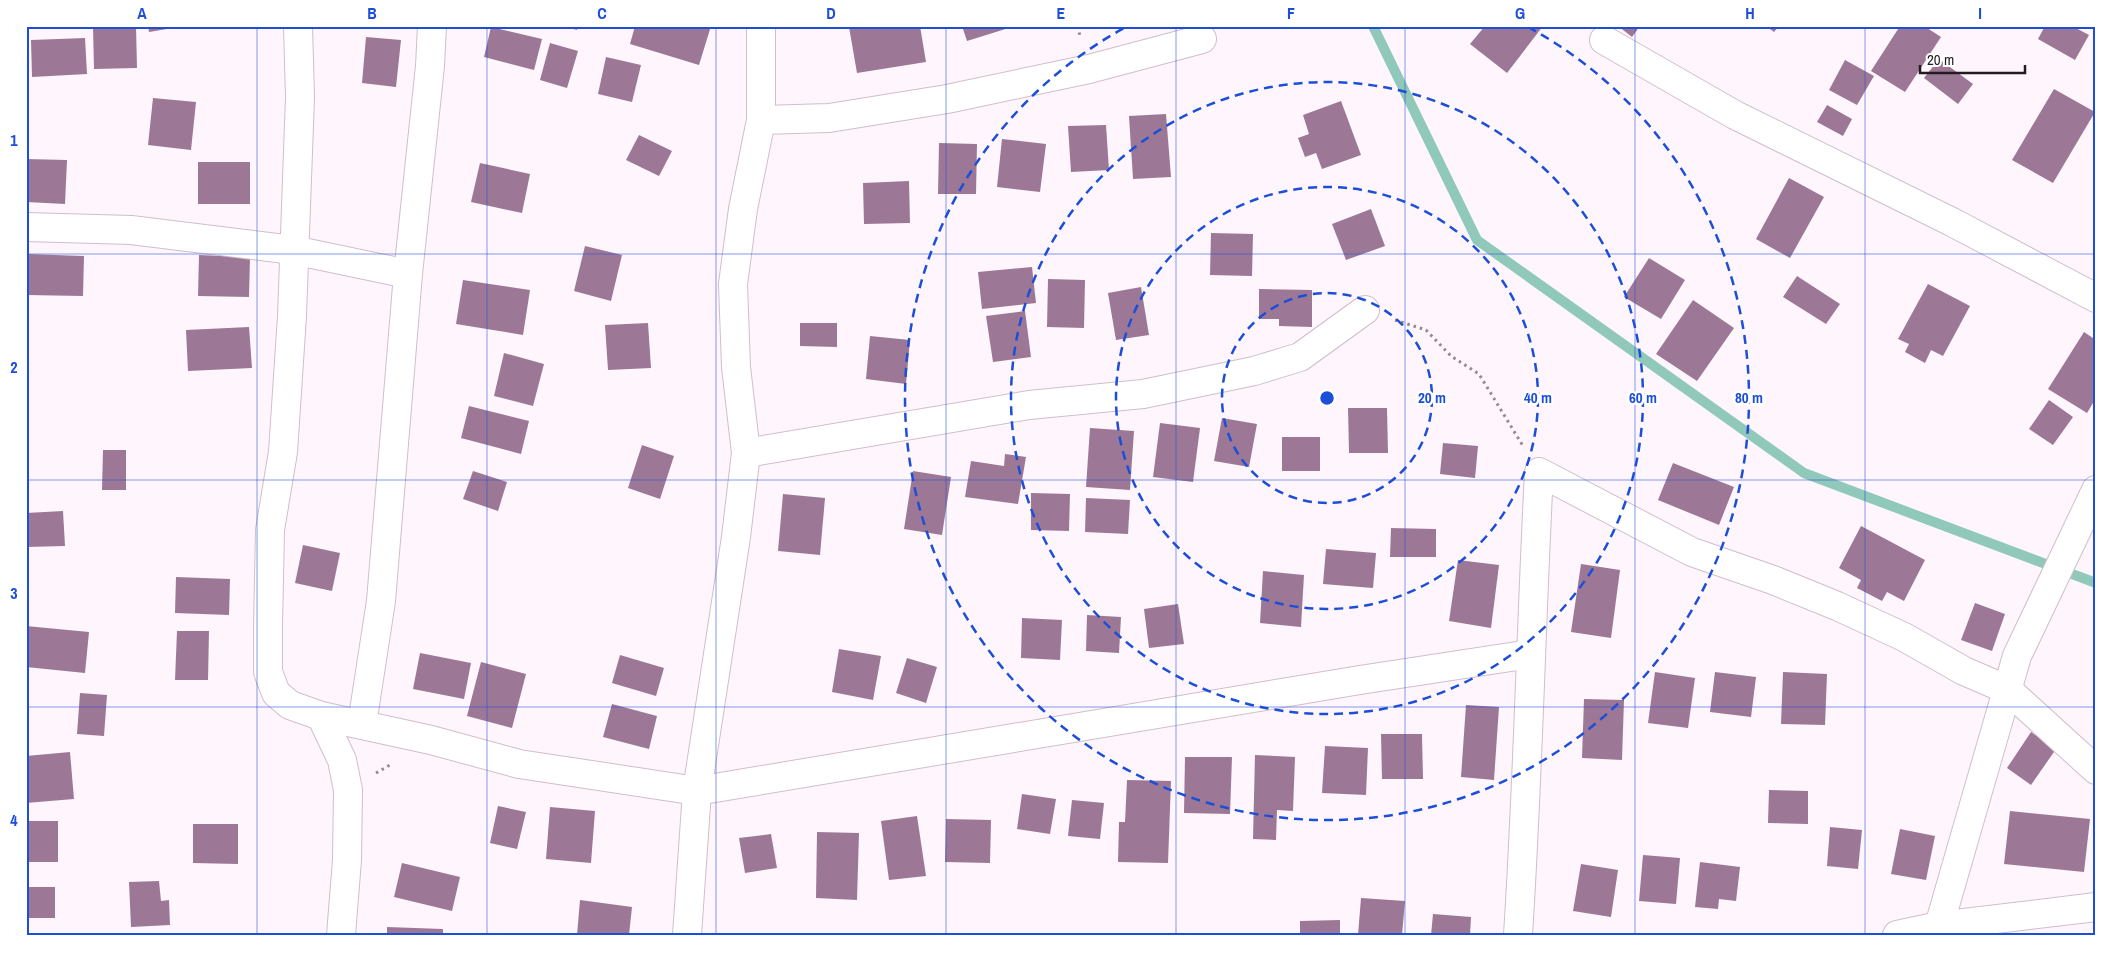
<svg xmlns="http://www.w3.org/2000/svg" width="2122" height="961" viewBox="0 0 2122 961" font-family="'Archivo Narrow',sans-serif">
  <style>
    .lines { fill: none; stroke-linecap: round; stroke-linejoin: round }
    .stream { stroke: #90c8ba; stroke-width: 10 }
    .building { fill: #9c7896 }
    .street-casing { stroke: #d1bdcd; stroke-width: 30 }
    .path { stroke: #918a8f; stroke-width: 3; stroke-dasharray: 2.5 4; stroke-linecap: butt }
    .street { stroke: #fff; stroke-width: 28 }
    .grid { fill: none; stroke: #1d4ed8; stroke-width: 1; stroke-opacity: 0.55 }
    .ring { fill: none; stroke: #1d4ed8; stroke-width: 2.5; stroke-dasharray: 9 6 }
    .centre { fill: #1d4ed8; stroke: #fff; stroke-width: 2.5 }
    .ring-label { font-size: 15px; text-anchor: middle; font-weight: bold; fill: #1d4ed8; stroke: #fff; stroke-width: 5; stroke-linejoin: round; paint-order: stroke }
    .neatline { fill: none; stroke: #1d4ed8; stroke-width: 2 }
    .grid-label { font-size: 16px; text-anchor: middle; font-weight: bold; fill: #1d4ed8 }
  </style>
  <rect width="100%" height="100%" fill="#fef6fc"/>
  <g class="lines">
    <path class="stream" d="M1373 26 1477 240 1804 473 2096 583"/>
  </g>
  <g class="building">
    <path d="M93 26H136L137 68 94 69Z"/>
    <path d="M148 26H179V27L149 32Z"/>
    <path d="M563 26H578L577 30Z"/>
    <path d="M635 26H711L699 65 630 44Z"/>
    <path d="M856 26H920L926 62 857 73 849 27Z"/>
    <path d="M962 26H1012V27L967 41Z"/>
    <path d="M1485 26H1543L1507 73 1470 44Z"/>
    <path d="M1618 26H1640L1632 37Z"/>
    <path d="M1766 26H1779L1774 32Z"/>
    <path d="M1900 26H1924L1941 37 1905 92 1871 71Z"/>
    <path d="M2045 26H2072L2089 35 2075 60 2038 39Z"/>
    <path d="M491 27 542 39 534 70 484 57Z"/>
    <path d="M366 37 401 40 396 87 362 83Z"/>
    <path d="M85 38 87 74 32 77 31 40Z"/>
    <path d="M550 43 578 51 567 88 540 80Z"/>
    <path d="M606 57 641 65 632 102 598 94Z"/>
    <path d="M1939 59 1973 84 1958 104 1924 78Z"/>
    <path d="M1845 60 1874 76 1857 105 1829 90Z"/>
    <path d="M2054 89 2095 112 2053 183 2012 160Z"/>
    <path d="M153 98 196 102 191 150 148 145Z"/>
    <path d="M1341 101 1361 155 1322 169 1316 153 1305 157 1298 138 1309 134 1303 115Z"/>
    <path d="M1827 105 1852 119 1843 136 1817 122Z"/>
    <path d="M1166 114 1171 177 1133 179 1129 116Z"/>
    <path d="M1106 125 1109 170 1071 172 1068 126Z"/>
    <path d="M639 135 672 151 659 176 626 160Z"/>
    <path d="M1002 139 1046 144 1040 192 997 187Z"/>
    <path d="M939 143 977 144 976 194H938Z"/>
    <path d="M26 159 67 160 65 204 26 202Z"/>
    <rect x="198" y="162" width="52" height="42"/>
    <path d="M480 163 530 174 522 213 471 202Z"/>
    <path d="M1789 178 1824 197 1790 258 1756 239Z"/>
    <path d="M909 181 910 223 864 224 863 183Z"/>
    <path d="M1371 209 1385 246 1346 260 1332 224Z"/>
    <path d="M1211 233 1253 234 1252 276 1210 275Z"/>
    <path d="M585 246 622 255 611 301 574 291Z"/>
    <path d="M26 254 84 256 83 296 26 295Z"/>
    <path d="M199 255 250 257 249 297 198 296Z"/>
    <path d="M1649 258 1685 280 1661 319 1624 297Z"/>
    <path d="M1032 267 1036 303 982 309 978 272Z"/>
    <path d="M1797 276 1840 304 1826 324 1783 297Z"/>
    <path d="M1048 279 1085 280 1084 328 1047 327Z"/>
    <path d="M463 280 530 290 523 335 456 324Z"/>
    <path d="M1928 284 1970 306 1943 356 1931 350 1925 363 1905 352 1909 344 1898 339Z"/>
    <path d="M1141 287 1149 335 1116 340 1108 293Z"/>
    <path d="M1259 289 1312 290V327L1279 326V319H1259Z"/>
    <path d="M1693 300 1734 328 1697 381 1656 354Z"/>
    <path d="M1025 311 1031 357 993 362 986 316Z"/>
    <path d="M648 323 651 368 608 370 605 325Z"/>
    <path d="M800 323H837V347L800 346Z"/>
    <path d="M249 327 252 368 188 371 186 330Z"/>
    <path d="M2084 332 2096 340V398L2087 413 2048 389Z"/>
    <path d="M870 336 910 340 906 384 866 379Z"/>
    <path d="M504 353 544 364 533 406 494 396Z"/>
    <path d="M2049 400 2073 417 2053 445 2029 429Z"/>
    <path d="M469 406 529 421 521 454 461 438Z"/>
    <path d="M1348 408H1387L1388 453H1349Z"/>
    <path d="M1222 418 1257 424 1249 467 1214 461Z"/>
    <path d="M1160 423 1200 428 1193 482 1153 477Z"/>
    <path d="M1090 428 1134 431 1130 490 1086 487Z"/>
    <rect x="1282" y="437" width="38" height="34"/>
    <path d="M1443 443 1478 446 1475 478 1440 474Z"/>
    <path d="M642 445 674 456 660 499 628 488Z"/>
    <path d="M103 450H126V490H102Z"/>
    <path d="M1005 454 1026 457 1018 504 965 497 971 461 1004 466Z"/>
    <path d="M1673 463 1734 487 1719 525 1658 500Z"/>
    <path d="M473 471 507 482 498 511 463 499Z"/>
    <path d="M913 471 951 477 942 535 904 529Z"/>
    <path d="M1031 493 1070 494 1069 531 1031 530Z"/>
    <path d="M783 494 825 498 820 555 778 551Z"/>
    <path d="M1086 498 1130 500 1128 534 1085 532Z"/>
    <path d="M63 511 65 546 26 547V513Z"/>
    <path d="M1861 526 1925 560 1904 601 1887 592 1882 601 1857 588 1861 580 1839 568Z"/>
    <path d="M1391 528 1436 529V557H1390Z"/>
    <path d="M303 545 340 553 332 591 295 583Z"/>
    <path d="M1326 549 1376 553 1373 588 1323 584Z"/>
    <path d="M1458 560 1499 565 1491 628 1449 621Z"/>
    <path d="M1581 564 1620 570 1611 638 1571 632Z"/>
    <path d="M1263 571 1304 575 1301 627 1260 623Z"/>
    <path d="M176 577 230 579 229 615 175 613Z"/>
    <path d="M1975 603 2005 614 1992 651 1961 640Z"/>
    <path d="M1178 604 1184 644 1149 648 1144 609Z"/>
    <path d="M1087 615 1121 617 1119 653 1086 651Z"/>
    <path d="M1022 618 1062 620 1060 660 1021 658Z"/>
    <path d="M26 626 89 632 85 673 26 667Z"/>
    <path d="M177 631H209L208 680H175Z"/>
    <path d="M839 649 881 656 873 700 832 692Z"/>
    <path d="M420 653 471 663 464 699 413 689Z"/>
    <path d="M620 655 664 668 656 696 612 683Z"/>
    <path d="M907 658 937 667 926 703 896 693Z"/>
    <path d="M481 662 526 674 512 728 467 716Z"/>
    <path d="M1655 672 1695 678 1688 728 1648 723Z"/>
    <path d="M1715 672 1756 677 1751 717 1710 712Z"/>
    <path d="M1783 672 1827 674 1825 725 1781 724Z"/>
    <path d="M80 693 107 695 104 736 77 734Z"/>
    <path d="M1584 699 1624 700 1622 760 1582 758Z"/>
    <path d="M612 704 657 716 649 749 603 737Z"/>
    <path d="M1466 705 1499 707 1494 780 1461 777Z"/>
    <path d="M2031 732 2056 749 2031 785 2007 768Z"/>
    <path d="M1381 734H1422L1423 779H1382Z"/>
    <path d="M1325 746 1368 748 1366 795 1322 793Z"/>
    <path d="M70 752 74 799 26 803V756Z"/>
    <path d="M1255 755 1295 757 1293 811 1277 810 1276 840 1253 839Z"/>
    <path d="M1185 757H1232L1230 814 1184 813Z"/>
    <path d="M1127 780 1171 781 1168 863 1118 862 1119 822H1125Z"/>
    <path d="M1769 790 1808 791V824L1768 823Z"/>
    <path d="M1022 794 1056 799 1050 834 1017 829Z"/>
    <path d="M1072 800 1104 803 1100 839 1068 836Z"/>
    <path d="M498 806 526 812 517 849 490 843Z"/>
    <path d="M550 807 595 811 591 863 546 859Z"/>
    <path d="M2010 811 2090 819 2084 872 2004 864Z"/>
    <path d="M917 816 926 876 889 880 881 821Z"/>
    <path d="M946 819 991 820 990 863 945 862Z"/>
    <rect x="26" y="821" width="32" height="41"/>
    <path d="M193 824H238V864L193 863Z"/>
    <path d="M1830 827 1862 830 1858 869 1827 866Z"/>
    <path d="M1900 829 1935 836 1926 880 1891 874Z"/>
    <path d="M817 832 859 833 857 900 816 898Z"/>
    <path d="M771 834 777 868 745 873 739 838Z"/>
    <path d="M1643 855 1680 858 1676 904 1639 901Z"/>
    <path d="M1700 862 1740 867 1736 901 1719 899 1718 909 1695 907Z"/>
    <path d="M402 863 460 877 452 911 394 897Z"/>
    <path d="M1581 864 1618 870 1611 917 1573 911Z"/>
    <path d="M159 881 161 901 169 900 170 925 131 927 129 882Z"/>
    <rect x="26" y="887" width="29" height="31"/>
    <path d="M1361 898 1405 901 1402 935H1358Z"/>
    <path d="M580 900 632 907 629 935H577Z"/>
    <path d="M1433 914 1471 917 1470 935H1431Z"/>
    <path d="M1340 920V935H1300V921Z"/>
    <path d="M387 927 443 929V935H387Z"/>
  </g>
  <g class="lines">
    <g class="street-casing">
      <g id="street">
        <path d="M298 26 300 97 292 316 283 452 270 530 268 626V672L276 693 290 705 321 716 431 740 519 764 697 791 1360 680 1530 654"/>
        <path d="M1604 40 1735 115 1952 222 2096 298"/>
        <path d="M761 120 829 118 947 99 1089 69 1202 39"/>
        <path d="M26 227 131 230 293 250 408 274"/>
        <path d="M746 453 1029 405 1143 394 1254 371 1300 357 1365 310"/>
        <path d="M321 716 342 760 348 790 347 860 341 935"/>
        <path d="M362 724 381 601 408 274 430 66 432 26"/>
        <path d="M1939 926 2017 656 2096 490"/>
        <path d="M687 935 697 791 736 537 746 453 736 367 733 284 743 209 761 120V26"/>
        <path d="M1518 935C1528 781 1531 626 1539 472L1692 552 1773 580 1837 606 1904 637 1964 671 2008 690 2096 770"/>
        <path d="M1897 935 1939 926 2096 907"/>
      </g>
    </g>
    <g class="path">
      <path d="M1078 26 1080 37"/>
      <path d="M1395 320 1426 330 1451 356 1479 374 1523 446"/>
      <path d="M376 773 390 765"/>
    </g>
    <use href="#street" class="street"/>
  </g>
  <path class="grid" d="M257 26V935M487 26V935M716 26V935M946 26V935M1176 26V935M1405 26V935M1635 26V935M1865 26V935M26 254H2096M26 480H2096M26 707H2096"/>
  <g class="ring">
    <circle cx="1327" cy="398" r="105"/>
    <circle cx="1327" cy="398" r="211"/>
    <circle cx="1327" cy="398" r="316"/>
    <path d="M1528 27A422 422 0 1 1 1126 27"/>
  </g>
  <circle cx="1327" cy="398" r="8" class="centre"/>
  <g class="ring-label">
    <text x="1432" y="403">20 m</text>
    <text x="1538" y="403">40 m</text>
    <text x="1643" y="403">60 m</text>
    <text x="1749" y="403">80 m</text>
  </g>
  <rect width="2122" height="961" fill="none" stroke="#ffffff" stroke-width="55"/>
  <path d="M1920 65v8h105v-8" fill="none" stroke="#221b20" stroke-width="2.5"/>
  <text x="1927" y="65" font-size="15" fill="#221b20" stroke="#ffffff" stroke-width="4" paint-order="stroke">20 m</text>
  <rect x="28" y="28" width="2066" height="906" class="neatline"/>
  <g class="grid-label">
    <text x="142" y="19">A</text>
    <text x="372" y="19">B</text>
    <text x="602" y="19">C</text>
    <text x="831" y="19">D</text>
    <text x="1061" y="19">E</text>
    <text x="1291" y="19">F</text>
    <text x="1520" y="19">G</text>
    <text x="1750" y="19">H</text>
    <text x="1980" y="19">I</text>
    <text x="14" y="146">1</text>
    <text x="14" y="373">2</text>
    <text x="14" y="599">3</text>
    <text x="14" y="826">4</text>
  </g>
</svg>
